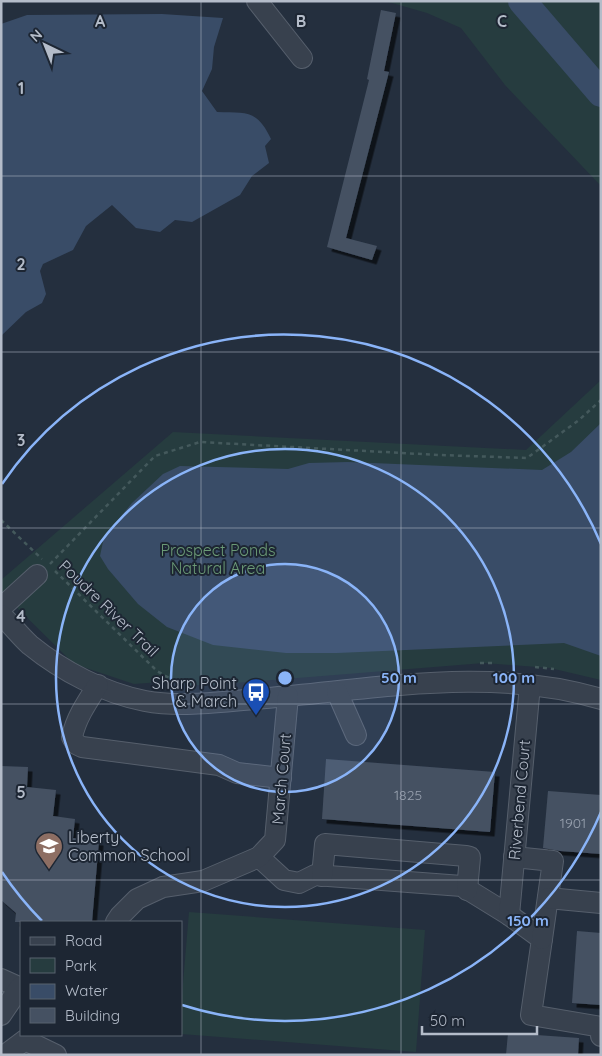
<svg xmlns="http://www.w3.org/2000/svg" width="602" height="1056" viewBox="0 0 602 1056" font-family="Quicksand,sans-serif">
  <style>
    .green { fill: #263c3f }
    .water { fill: #394c67 }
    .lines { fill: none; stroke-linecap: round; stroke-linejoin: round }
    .river { stroke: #394c67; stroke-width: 28 }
    .building { fill: #455162; filter: url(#shadow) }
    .minor-casing { stroke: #565f6c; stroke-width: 22 }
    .path { stroke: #44595c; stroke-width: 2.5; stroke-dasharray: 4 4; stroke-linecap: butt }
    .minor { stroke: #38414e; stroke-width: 20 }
    .grid { fill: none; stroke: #b4bcc9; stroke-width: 1; stroke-opacity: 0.55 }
    .ring { fill: none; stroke: #8ab4f8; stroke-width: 2.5 }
    .labels { text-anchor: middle; stroke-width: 4; stroke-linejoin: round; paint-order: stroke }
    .number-label { font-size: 14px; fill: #98a1af }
    .park-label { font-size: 16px; fill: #6b9a76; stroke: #1d2633 }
    .street-label { font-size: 16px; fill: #b4bcc9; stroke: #1d2633 }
    .poi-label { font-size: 16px; fill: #b4bcc9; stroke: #1d2633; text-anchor: end }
    .grid-label { font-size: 16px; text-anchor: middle; font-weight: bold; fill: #b4bcc9; stroke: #1d2633; stroke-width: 4; stroke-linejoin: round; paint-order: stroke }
    .centre { fill: #8ab4f8; stroke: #1d2633; stroke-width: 2.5 }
    .ring-label { font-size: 15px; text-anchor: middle; font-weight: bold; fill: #8ab4f8; stroke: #1d2633; stroke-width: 4; stroke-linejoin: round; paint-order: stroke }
  </style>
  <defs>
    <filter id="shadow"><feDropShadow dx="4.5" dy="4.5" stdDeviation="0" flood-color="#0009"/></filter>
  </defs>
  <rect width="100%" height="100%" fill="#242f3e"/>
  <g class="green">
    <path d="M385 1H601V186L505 85 461 28 427 13Z"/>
    <path d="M601 380V680L550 668 484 663 211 685H191L174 681 134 684 74 664 1 592V580L173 432 526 450Z"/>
    <path d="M189 912 425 930 416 1052 181 1034V1007Z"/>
  </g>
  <g class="water">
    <path d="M162 14 223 18 214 47 212 69 202 91 217 112C246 113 257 109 271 139L265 146 269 163 252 176 240 195 192 222 175 220 160 232 136 228 112 205 86 226 73 250 43 264 40 271 46 294 42 303 26 312 1 336V24L27 15Z"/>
    <path d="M601 423V656L564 643 337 653H286L213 645 167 627 138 604 108 569 100 556 104 537 132 503 163 474 180 466 288 469 309 463 348 462 542 470 571 452Z"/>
  </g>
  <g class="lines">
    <path class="river" d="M522 1 601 93"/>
  </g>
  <g class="building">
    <path d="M381 10 396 13 384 71 389 72 346 238 377 246 372 260 327 247 369 80 367 79Z"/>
    <path d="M326 759 495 772 490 832 322 819Z"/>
    <path d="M1 766 28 767 27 787 56 790 53 816 75 819 73 838 99 841 92 922H15L16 913 1 900Z"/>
    <path d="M548 791 601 795V854L560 851 543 848Z"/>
    <path d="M577 931 601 933V1005L572 1003Z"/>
    <path d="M508 1033 579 1038 578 1055H506Z"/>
  </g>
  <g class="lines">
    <g class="minor-casing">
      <g id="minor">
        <path d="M257 1 302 58"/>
        <path d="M1 608 37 575"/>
        <path d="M1 615C11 624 20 636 30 645 62 671 104 693 145 701 182 708 228 701 266 698 377 689 492 666 601 699"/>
        <path d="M98 685C87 702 76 718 72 737L76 744 82 747 219 765 237 773 281 778"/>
        <path d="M337 692 356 735"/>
        <path d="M259 857 284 880 299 883 315 875 462 886 509 915 542 939 531 1015 601 1027V1036"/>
        <path d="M514 857 553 861 542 939"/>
        <path d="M322 876 325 844 466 856 470 857 467 890"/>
        <path d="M548 898 601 903"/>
        <path d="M509 915 530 685"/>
        <path d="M116 922 120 916 137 899 163 887 203 881 259 857 275 840 288 696"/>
        <path d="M1 979 21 988"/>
        <path d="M1 1015 20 987"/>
        <path d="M5 1055 25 1040 56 1055"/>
      </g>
    </g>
    <g class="path">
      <path d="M1 520 42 559"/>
      <path d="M50 564 155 456 200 442 439 455 527 458 579 420 601 400"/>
      <path d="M55 571 157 671 174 681 193 685"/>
      <path d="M480 663H492"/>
      <path d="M535 667 554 669"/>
    </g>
    <use href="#minor" class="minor"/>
  </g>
  <path class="grid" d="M201 1V1055M401 1V1055M1 176H601M1 352H601M1 528H601M1 704H601M1 880H601"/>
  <circle cx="285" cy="678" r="114" fill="#8ab4f8" fill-opacity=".12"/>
  <g class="ring">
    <circle cx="285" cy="678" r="114"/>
    <circle cx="285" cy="678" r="229"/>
    <path d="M601 812A343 343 0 0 1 182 1005M42 921A343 343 0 0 1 2 872M2 484A343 343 0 0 1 601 544"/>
  </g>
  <defs>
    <g id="bus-pin" transform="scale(1.4375)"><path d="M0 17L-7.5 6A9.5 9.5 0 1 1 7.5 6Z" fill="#1a4fb4" stroke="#1d2633"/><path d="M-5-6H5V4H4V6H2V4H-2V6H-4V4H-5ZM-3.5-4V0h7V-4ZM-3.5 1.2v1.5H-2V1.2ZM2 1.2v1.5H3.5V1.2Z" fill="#fff"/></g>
    <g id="school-pin" transform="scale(1.4375)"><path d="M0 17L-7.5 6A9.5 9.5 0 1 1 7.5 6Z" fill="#8d6e63" stroke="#1d2633"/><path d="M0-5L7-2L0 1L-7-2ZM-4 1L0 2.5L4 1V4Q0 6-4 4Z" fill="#fff"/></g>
  </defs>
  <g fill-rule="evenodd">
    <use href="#bus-pin" x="256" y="692"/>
    <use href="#school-pin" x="49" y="846"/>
  </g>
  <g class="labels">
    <g class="number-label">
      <text x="408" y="800">1825</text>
      <text x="573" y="828">1901</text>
    </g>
    <g class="park-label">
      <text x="218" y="556">Prospect Ponds<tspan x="218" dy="18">Natural Area</tspan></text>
    </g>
    <g class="street-label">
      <text transform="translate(109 608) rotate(44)" y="6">Poudre River Trail</text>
      <text transform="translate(281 779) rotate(-85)" y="6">March Court</text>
      <text transform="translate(519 800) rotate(-85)" y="6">Riverbend Court</text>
    </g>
    <g class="poi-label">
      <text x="237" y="689">Sharp Point<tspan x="237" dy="18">&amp; March</tspan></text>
      <text x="68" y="843" text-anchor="start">Liberty<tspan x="68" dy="18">Common School</tspan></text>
    </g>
  </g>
  <g class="grid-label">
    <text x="100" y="27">A</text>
    <text x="301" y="27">B</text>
    <text x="502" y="27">C</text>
    <text x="21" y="94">1</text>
    <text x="21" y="270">2</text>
    <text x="21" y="446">3</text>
    <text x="21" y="622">4</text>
    <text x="21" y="798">5</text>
  </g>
  <circle cx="285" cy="678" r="8" class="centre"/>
  <g class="ring-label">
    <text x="399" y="683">50 m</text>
    <text x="514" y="683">100 m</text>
    <text x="528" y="926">150 m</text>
  </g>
  <rect width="602" height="1056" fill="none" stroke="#b4bcc9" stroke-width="5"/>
  <rect x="20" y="921" width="162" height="115" fill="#1d2633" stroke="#59626f"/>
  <rect x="30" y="937" width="25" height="8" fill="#38414e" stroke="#59626f"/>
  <text x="65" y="946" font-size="15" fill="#b4bcc9">Road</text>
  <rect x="30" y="958" width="25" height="15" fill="#263c3f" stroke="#59626f"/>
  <text x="65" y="971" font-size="15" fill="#b4bcc9">Park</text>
  <rect x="30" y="984" width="25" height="15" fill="#394c67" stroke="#59626f"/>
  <text x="65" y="996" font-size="15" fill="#b4bcc9">Water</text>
  <rect x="30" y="1008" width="25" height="15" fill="#455162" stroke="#59626f"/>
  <text x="65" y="1021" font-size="15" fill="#b4bcc9">Building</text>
  <g transform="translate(45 45) rotate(317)" stroke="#1d2633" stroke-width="4" paint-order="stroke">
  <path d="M0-4L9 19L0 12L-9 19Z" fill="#b4bcc9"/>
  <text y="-8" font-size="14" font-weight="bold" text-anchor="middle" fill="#b4bcc9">N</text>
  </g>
  <path d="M422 1026v8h115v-8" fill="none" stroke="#b4bcc9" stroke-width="2.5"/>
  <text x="430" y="1026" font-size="15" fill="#b4bcc9" stroke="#1d2633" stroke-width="4" paint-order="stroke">50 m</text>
</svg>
